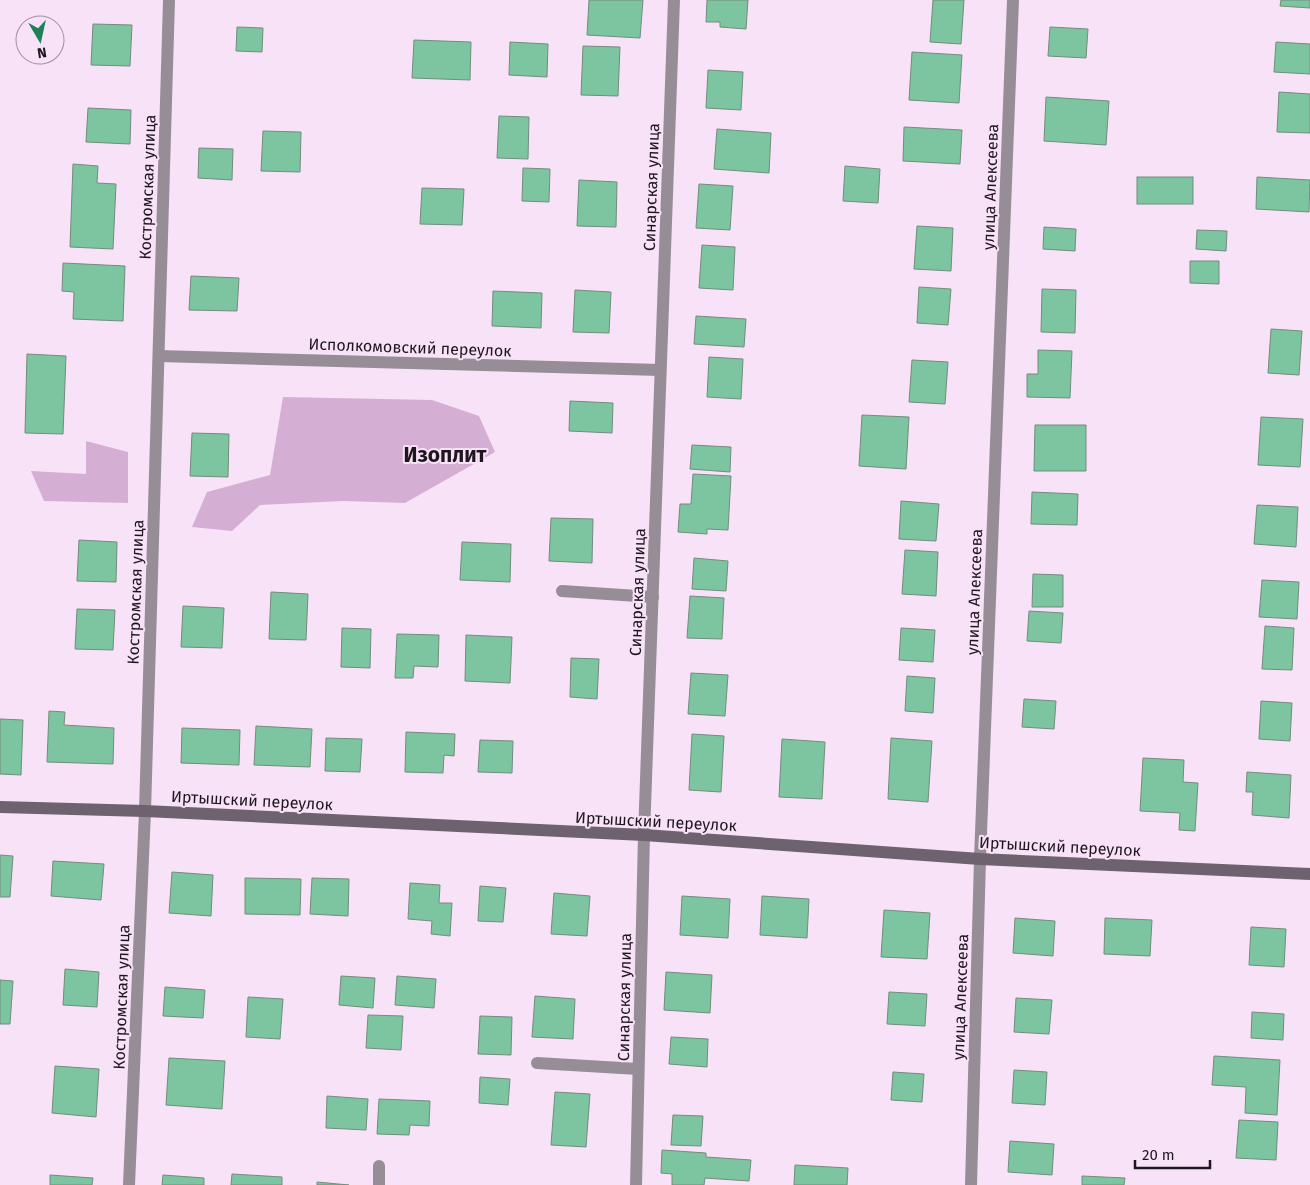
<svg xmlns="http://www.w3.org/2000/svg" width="1310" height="1185" viewBox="0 0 1310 1185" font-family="'Fira Sans',sans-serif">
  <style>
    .green { fill: #d4afd3 }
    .building { fill: #7cc5a0; stroke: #728c7e }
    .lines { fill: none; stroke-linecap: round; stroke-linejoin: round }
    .lane { stroke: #968d96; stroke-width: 12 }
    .street { stroke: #968d96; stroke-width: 12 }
    .secondary { stroke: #6e626e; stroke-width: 12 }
    .labels { text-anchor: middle; stroke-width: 4; stroke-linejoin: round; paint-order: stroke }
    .street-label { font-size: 16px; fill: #1e161e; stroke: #f8e2f7 }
    .district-label { font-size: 21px; font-weight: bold; fill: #1e161e; stroke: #f8e2f7 }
  </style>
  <rect width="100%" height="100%" fill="#f8e2f7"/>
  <g class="green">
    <path d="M283 397 432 400 479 416 495 452 405 503 343 501 260 505 232 531 192 527 207 492 270 475Z"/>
    <path d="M86 441 128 452V503L44 501 31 471 86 474Z"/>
  </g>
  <g class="building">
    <path d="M589 0H643L640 38 587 35Z"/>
    <path d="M707 0H748L746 29 720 27V22H706Z"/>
    <path d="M933 0H964L961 44 930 42Z"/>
    <path d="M1281 0H1310V8L1280 6Z"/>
    <path d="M93 24 132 25 130 66 91 65Z"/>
    <path d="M237 27 263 28 262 52 236 51Z"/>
    <path d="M1050 27 1088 29 1086 58 1048 56Z"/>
    <path d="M414 40 471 42 470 80 412 78Z"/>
    <path d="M510 42 548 44 547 77 509 75Z"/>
    <path d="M1276 42 1310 44V74L1274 72Z"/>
    <path d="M583 46 620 47 618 96 581 95Z"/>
    <path d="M912 52 962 55 959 103 909 100Z"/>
    <path d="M708 70 743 72 741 110 706 108Z"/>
    <path d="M1279 92 1310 94V133L1277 132Z"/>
    <path d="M1046 97 1109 101 1106 145 1044 141Z"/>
    <path d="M88 108 131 110 130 144 86 142Z"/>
    <path d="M499 116 529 117 528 159 497 158Z"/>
    <path d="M904 127 962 130 960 164 903 161Z"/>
    <path d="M717 129 771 133 769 173 714 169Z"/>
    <path d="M263 131 301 132 300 172 261 171Z"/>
    <path d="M199 148 233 149 232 180 198 178Z"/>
    <path d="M73 164 98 166 97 183 116 184 113 249 70 247Z"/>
    <path d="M845 166 880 169 878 203 843 201Z"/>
    <path d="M523 168 550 169 549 202 522 201Z"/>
    <rect x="1137" y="177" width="56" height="27"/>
    <path d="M1257 177 1310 180 1309 212 1256 209Z"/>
    <path d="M579 180 617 182 616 227 577 226Z"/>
    <path d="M699 184 733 186 730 230 696 228Z"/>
    <path d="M422 188 464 189 462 225 420 224Z"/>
    <path d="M917 226 953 228 951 271 914 269Z"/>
    <path d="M1044 227 1076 229 1075 251 1043 249Z"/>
    <path d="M1197 230 1227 231 1226 251 1196 249Z"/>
    <path d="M702 245 735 247 733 290 699 288Z"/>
    <path d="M1190 261H1219V284L1190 283Z"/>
    <path d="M63 263 125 266 123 321 73 319 74 292 62 291Z"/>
    <path d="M191 276 239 278 237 311 189 310Z"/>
    <path d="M919 287 951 289 948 325 917 323Z"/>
    <path d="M1042 289 1076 290 1075 333 1041 332Z"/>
    <path d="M575 290 611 292 609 333 573 332Z"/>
    <path d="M493 291 542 293 541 328 492 326Z"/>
    <path d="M696 316 746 319 744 347 694 344Z"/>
    <path d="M1271 329 1302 331 1299 375 1268 373Z"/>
    <path d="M1038 350 1072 351 1070 398 1027 397V374H1038Z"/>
    <path d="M27 354 66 356 63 434 25 433Z"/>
    <path d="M709 357 743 359 741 399 707 397Z"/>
    <path d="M912 360 948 362 945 404 909 402Z"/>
    <path d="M570 401 613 403 612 433 569 431Z"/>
    <path d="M862 415 909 417 906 469 859 466Z"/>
    <path d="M1261 417 1303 419 1300 467 1258 465Z"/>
    <path d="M1035 425H1086V471H1034Z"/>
    <path d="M192 433 229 434 228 477 190 476Z"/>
    <path d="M692 445 731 447 730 472 690 469Z"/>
    <path d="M693 474 731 476 728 530 707 529V534L678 532 680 504H691Z"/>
    <path d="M1032 492 1078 494 1077 525 1031 524Z"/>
    <path d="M901 501 939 504 936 541 899 539Z"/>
    <path d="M1257 505 1298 507 1296 547 1254 544Z"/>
    <path d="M551 518 593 519 592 563 549 561Z"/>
    <path d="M79 540 117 542 116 582 77 581Z"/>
    <path d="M462 542 511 544 510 582 460 580Z"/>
    <path d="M905 550 938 552 936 596 902 594Z"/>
    <path d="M694 558 728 561 726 591 692 589Z"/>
    <path d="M1033 574 1063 575V607H1032Z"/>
    <path d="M1262 580 1299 582 1297 619 1259 617Z"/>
    <path d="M271 592 308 594 306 640 269 639Z"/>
    <path d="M690 596 724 598 722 639 687 638Z"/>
    <path d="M183 606 224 608 222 648 181 647Z"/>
    <path d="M77 609 115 610 113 650 75 649Z"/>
    <path d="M1029 611 1063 613 1061 643 1027 641Z"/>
    <path d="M1265 626 1294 628 1292 670 1262 669Z"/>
    <path d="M342 628 371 629 370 668 341 667Z"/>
    <path d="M901 628 935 630 933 662 899 660Z"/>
    <path d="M397 634 439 635 438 667 414 666 413 678H395Z"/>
    <path d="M466 635 512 637 510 683 465 681Z"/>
    <path d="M571 658 599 659 597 699 570 697Z"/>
    <path d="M691 673 728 675 725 716 688 714Z"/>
    <path d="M907 676 935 678 933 713 905 711Z"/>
    <path d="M1024 699 1056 701 1054 729 1022 727Z"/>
    <path d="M1261 701 1292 703 1290 741 1259 739Z"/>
    <path d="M49 711 65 712 64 725 114 728 113 764 47 762Z"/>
    <path d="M0 719 23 720 21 775 0 774Z"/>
    <path d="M256 726 312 729 310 767 254 765Z"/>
    <path d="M182 728 240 730 239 765 181 763Z"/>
    <path d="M406 732 455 734 454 756 444 755 443 773 405 772Z"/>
    <path d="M692 734 724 736 721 792 689 790Z"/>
    <path d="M326 738 362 739 360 772 325 771Z"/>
    <path d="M891 738 932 741 928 802 888 799Z"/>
    <path d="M782 739 825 742 822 799 779 797Z"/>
    <path d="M480 740 513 741 512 773 478 772Z"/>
    <path d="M1143 758 1184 760 1183 782 1198 783 1195 831 1179 830 1180 813 1140 811Z"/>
    <path d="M1247 772 1291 775 1289 818 1252 815 1253 792H1246Z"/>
    <path d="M0 855 13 856 10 897H0Z"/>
    <path d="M53 861 104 864 101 900 51 896Z"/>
    <path d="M172 872 213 875 211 916 169 913Z"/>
    <path d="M245 878 301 879 300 915 245 914Z"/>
    <path d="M312 878 349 879 348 916 310 914Z"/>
    <path d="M410 883 440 885 439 903H452L450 936 431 934 432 921 408 919Z"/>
    <path d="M480 886 506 888 503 922 478 921Z"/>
    <path d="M554 893 590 896 587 936 551 934Z"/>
    <path d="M682 896 730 899 728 938 680 935Z"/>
    <path d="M762 896 809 899 807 938 760 935Z"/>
    <path d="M884 910 930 913 927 959 881 957Z"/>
    <path d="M1015 918 1055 921 1053 956 1013 953Z"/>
    <path d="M1105 918 1152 920 1150 956 1104 954Z"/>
    <path d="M1251 927 1286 929 1284 967 1249 965Z"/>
    <path d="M65 969 99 972 97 1007 63 1005Z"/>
    <path d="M666 972 712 975 710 1013 664 1010Z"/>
    <path d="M341 976 375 978 373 1008 339 1005Z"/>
    <path d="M397 976 436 979 434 1008 395 1005Z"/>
    <path d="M0 980 13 981 10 1024H0Z"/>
    <path d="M165 987 205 990 203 1018 163 1016Z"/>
    <path d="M889 992 927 994 925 1026 887 1024Z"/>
    <path d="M535 996 575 999 573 1039 532 1037Z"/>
    <path d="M248 997 283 999 280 1039 246 1037Z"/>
    <path d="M1016 998 1052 1000 1049 1034 1014 1032Z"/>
    <path d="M1252 1012 1284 1014 1283 1040 1251 1038Z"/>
    <path d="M368 1015 403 1016 401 1050 366 1048Z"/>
    <path d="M480 1016 512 1017 511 1055 478 1054Z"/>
    <path d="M671 1037 708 1039 707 1067 669 1064Z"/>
    <path d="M1214 1056 1280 1060 1277 1115 1245 1113 1246 1087 1212 1085Z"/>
    <path d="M169 1058 225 1061 222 1109 166 1105Z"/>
    <path d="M55 1066 99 1069 96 1117 52 1113Z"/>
    <path d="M1014 1070 1047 1072 1045 1105 1012 1103Z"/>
    <path d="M893 1072 924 1074 922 1102 891 1100Z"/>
    <path d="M480 1077 510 1079 508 1105 479 1103Z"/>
    <path d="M555 1092 590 1094 586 1147 551 1145Z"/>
    <path d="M327 1096 368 1099 366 1130 326 1128Z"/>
    <path d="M379 1099 430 1101 429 1126 410 1125 409 1135 377 1134Z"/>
    <path d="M673 1115 703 1116 701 1146 671 1145Z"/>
    <path d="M1239 1120 1278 1122 1276 1160 1236 1158Z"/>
    <path d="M1010 1141 1054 1144 1052 1175 1008 1172Z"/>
    <path d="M662 1150 706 1153V1157L751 1160 749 1181 705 1178 704 1185H672V1174L661 1173Z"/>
    <path d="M795 1165 848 1168 847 1185H794Z"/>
    <path d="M232 1174 282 1177V1185H231Z"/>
    <path d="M50 1175 93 1178 92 1185H50Z"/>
    <path d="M163 1175 204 1178V1185H162Z"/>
    <path d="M1082 1176 1125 1178 1124 1185H1082Z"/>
    <path d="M317 1182 349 1185H317Z"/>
  </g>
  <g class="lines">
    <g class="lane">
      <path d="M562 591 653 597"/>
      <path d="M537 1063 638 1069"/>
      <path d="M379 1185V1166"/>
    </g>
    <g class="street">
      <path d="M159 356 660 370"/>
      <path d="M129 1185 145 811 169 0"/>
      <path d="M636 1185 644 835 674 0"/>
      <path d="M971 1185 980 859 1013 0"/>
    </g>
    <path class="secondary" d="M0 807 145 811 644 835 980 859 1310 874"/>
  </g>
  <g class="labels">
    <g class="street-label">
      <text transform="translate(147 187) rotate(-88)" y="6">Костромская улица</text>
      <text transform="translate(651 187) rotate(-88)" y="6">Синарская улица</text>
      <text transform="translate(990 187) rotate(-88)" y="6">улица Алексеева</text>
      <text transform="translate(410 347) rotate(2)" y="6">Исполкомовский переулок</text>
      <text transform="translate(135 592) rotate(-88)" y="6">Костромская улица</text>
      <text transform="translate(637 592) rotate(-88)" y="6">Синарская улица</text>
      <text transform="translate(974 592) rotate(-88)" y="6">улица Алексеева</text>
      <text transform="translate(252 800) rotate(3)" y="6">Иртышский переулок</text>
      <text transform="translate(656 821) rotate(3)" y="6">Иртышский переулок</text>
      <text transform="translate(1060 846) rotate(3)" y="6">Иртышский переулок</text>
      <text transform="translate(121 997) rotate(-88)" y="6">Костромская улица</text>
      <text transform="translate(624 997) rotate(-89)" y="6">Синарская улица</text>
      <text transform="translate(960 997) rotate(-88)" y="6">улица Алексеева</text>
    </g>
    <g class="district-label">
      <text x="445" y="462">Изоплит</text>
    </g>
  </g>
  <g transform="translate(40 40) rotate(171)"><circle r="24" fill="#f8e2f7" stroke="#a190a0"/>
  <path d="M0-4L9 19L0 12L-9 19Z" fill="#1f8159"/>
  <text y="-8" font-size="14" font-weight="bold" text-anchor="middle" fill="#1e161e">N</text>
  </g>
  <path d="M1135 1160v8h75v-8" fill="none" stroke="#1e161e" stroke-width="2.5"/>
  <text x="1142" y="1160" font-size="15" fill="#1e161e" stroke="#f8e2f7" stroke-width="4" paint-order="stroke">20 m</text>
</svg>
